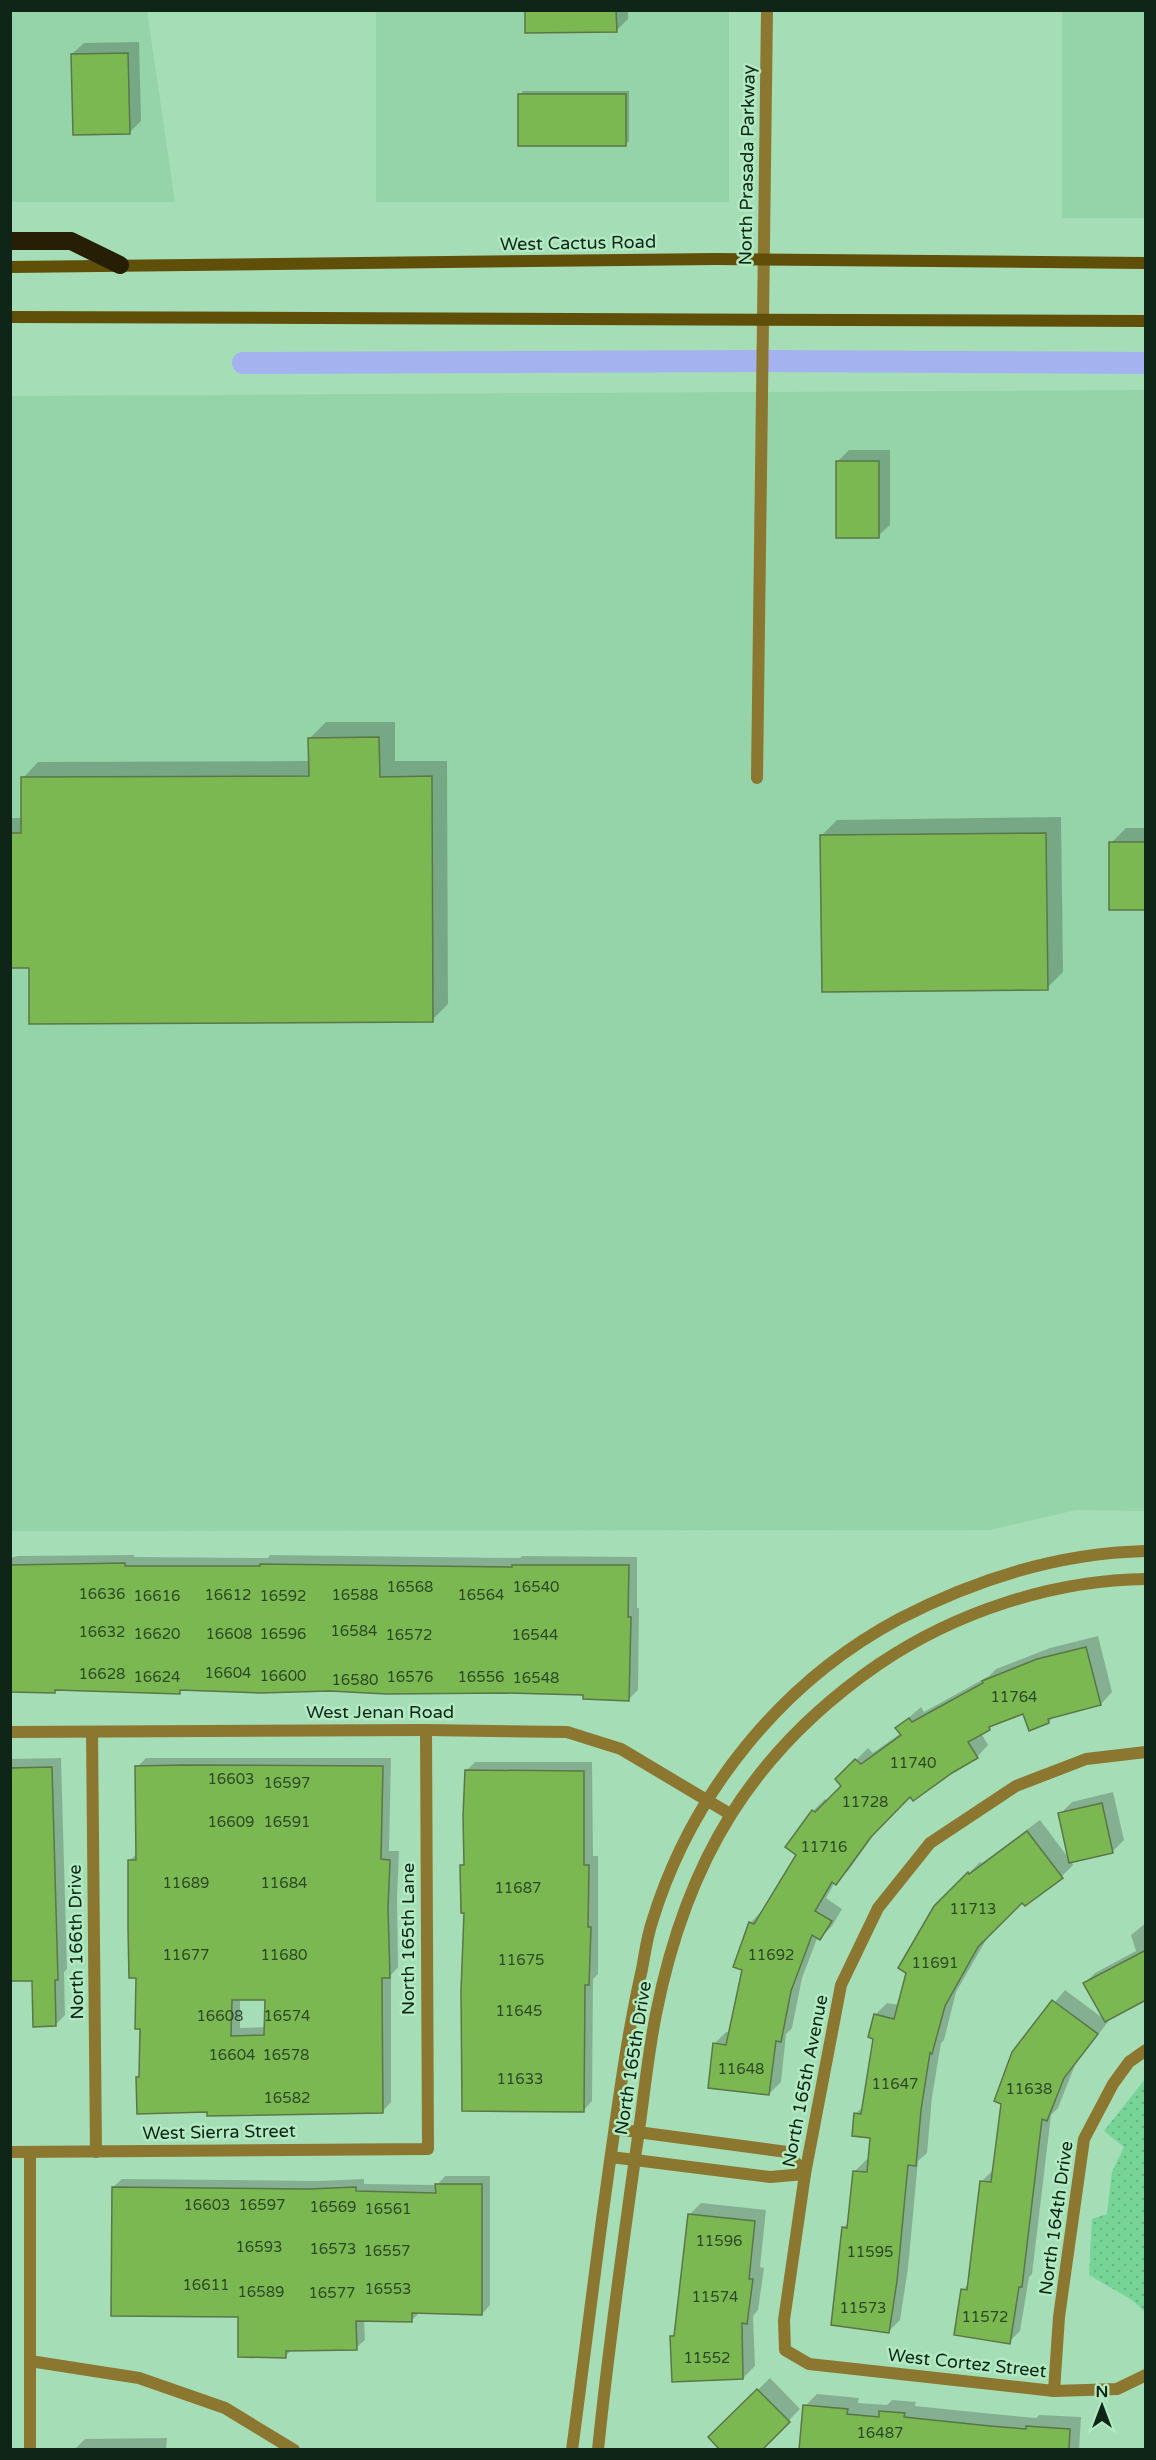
<svg xmlns="http://www.w3.org/2000/svg" width="1156" height="2460" viewBox="0 0 1156 2460" font-family="'Varela Round',sans-serif">
  <style>
    .built { fill: #95d3a8 }
    .park { fill: url(#park-dots) }
    .shadow { fill: #0003; fill-rule: evenodd }
    .lines { fill: none; stroke-linecap: round; stroke-linejoin: round }
    .canal { stroke: #a4b2f0; stroke-width: 22 }
    .building { fill: #7cb852; stroke: #597747; stroke-width: 1.5; fill-rule: evenodd }
    .minor { stroke: #8b772f; stroke-width: 12 }
    .tertiary { stroke: #8b772f; stroke-width: 12 }
    .secondary { stroke: #604f08; stroke-width: 12 }
    .motorway { stroke: #261f05; stroke-width: 18 }
    .labels { text-anchor: middle; stroke-width: 5; stroke-linejoin: round; paint-order: stroke }
    .number-label { font-size: 15px; fill: #2a4a26 }
    .street-label { font-size: 18px; fill: #0f2517; stroke: #b2eac2 }
  </style>
  <defs>
    <pattern id="park-dots" width="8" height="8" patternUnits="userSpaceOnUse" patternTransform="scale(1.5)"><rect width="8" height="8" fill="#77d497"/><path d="M2 2h.1M6 6h.1" fill="none" stroke="#66b681" stroke-width="1.8" stroke-linecap="round"/></pattern>
  </defs>
  <rect width="100%" height="100%" fill="#a5ddb6"/>
  <g class="built">
    <path d="M10 11H147L175 202H11Z"/>
    <rect x="376" y="11" width="353" height="191"/>
    <rect x="1062" y="11" width="83" height="207"/>
    <path d="M1145 390V1511L1076 1510 990 1530 11 1531 10 396Z"/>
  </g>
  <path class="park" d="M1145 2079V2312L1132 2300 1089 2275 1092 2219 1107 2214 1112 2172 1124 2147 1104 2131Z"/>
  <g class="shadow">
    <path d="M526 10H628V19L616 31Z"/>
    <path d="M139 42 141 121 129 133 72 54 84 43Z"/>
    <path d="M523 91H629V141L626 144 520 95Z"/>
    <path d="M849 450H890V525L878 536 837 462Z"/>
    <path d="M326 722H395V761H447L448 1004 432 1020 30 966H10V818H23V778L38 762 310 761V738Z"/>
    <path d="M1061 817 1063 972 1047 988 821 836 837 820Z"/>
    <path d="M1126 828H1146V908L1111 843Z"/>
    <path d="M134 1555V1557L268 1558 270 1555 520 1558 522 1556 637 1557V1608H639L638 1690 629 1699 585 1693 183 1689 180 1692 57 1688 54 1691 10 1690V1558L18 1556Z"/>
    <path d="M1098 1636 1112 1692 1101 1704 1055 1715 1049 1722 1024 1712 994 1724 981 1733 988 1745 977 1757 911 1795 882 1823 848 1871 835 1882 826 1898 842 1909 832 1926 820 1938 818 1936 802 1978 792 2028 786 2034 781 2082 769 2094 714 2044 726 2032H730L750 1923 762 1911 798 1855 787 1846 813 1811 825 1799 828 1801 843 1786 837 1779 868 1748 873 1753 901 1733 897 1728 921 1707 924 1712 989 1676 996 1669 1050 1648Z"/>
    <path d="M61 1758 67 1969 64 1972 65 2015 56 2024 33 1980H10V1759Z"/>
    <path d="M146 1758H391L389 1851H399L397 1898 398 1967 391 1975V2102L382 2112 209 2110 138 2078 141 2075V2028L129 1861 138 1853 137 1767ZM240 1998H266V2027L240 2028Z"/>
    <path d="M475 1762H592L593 1856H598V1974L593 1979 592 2101 584 2110 466 1912 462 1865 466 1861V1771Z"/>
    <path d="M1113 1792 1124 1840 1112 1852 1071 1861 1073 1865 1062 1876 1023 1900 990 1933 956 1992 944 2040 941 2043 932 2097 927 2153 918 2161 908 2268 900 2320 888 2332 843 2228 849 2222 855 2171 867 2159 870 2160 872 2136 855 2114 864 2106 875 2038V2015L887 2003 899 2005 935 1907 980 1862 982 1863 1040 1820 1070 1860 1060 1814 1072 1802Z"/>
    <path d="M1146 1923V1996L1085 1983 1095 1973 1136 1951 1131 1935Z"/>
    <path d="M1065 1990 1108 2022 1075 2065 1058 2108 1051 2115 1032 2274 1029 2277 1020 2331 1009 2342 963 2290 969 2283 982 2181 993 2170 1014 2052Z"/>
    <path d="M445 2176H490V2305L482 2314 420 2312 411 2321 364 2320 365 2340 356 2348 292 2350 285 2356 240 2316 113 2187 122 2179 319 2181 364 2179V2184L437 2185Z"/>
    <path d="M701 2203 766 2210 760 2267 764 2268 758 2310 753 2316 755 2366 743 2378 671 2337 676 2332 689 2215Z"/>
    <path d="M770 2378 800 2409 760 2450 710 2437Z"/>
    <path d="M817 2394 859 2398 858 2403 887 2405 892 2400 916 2402 915 2406 1003 2415 1036 2418 1039 2415 1081 2417 1079 2450H801L805 2406Z"/>
    <path d="M167 2438 166 2450H74L85 2439Z"/>
  </g>
  <g class="lines">
    <path class="canal" d="M243 363 763 361 1146 363"/>
  </g>
  <g class="building">
    <path d="M525 10H616L617 32 525 33Z"/>
    <path d="M128 53 130 134 73 135 71 54Z"/>
    <rect x="518" y="94" width="108" height="52"/>
    <rect x="836" y="461" width="43" height="77"/>
    <path d="M379 737 380 777 432 776 433 1022 29 1024V968H10V833H21V777L309 776 308 738Z"/>
    <path d="M1046 833 1048 990 822 992 820 835Z"/>
    <rect x="1109" y="842" width="37" height="68"/>
    <path d="M125 1563V1566H260V1564L512 1567V1565H629L628 1617H631L629 1701 583 1699V1695L504 1693 386 1694 330 1691 260 1693 180 1690V1694L55 1690V1693L10 1692V1565Z"/>
    <path d="M1086 1647 1101 1705 1048 1719 1049 1723 1029 1731 1023 1714 989 1727 990 1730 968 1742 978 1758 952 1773 913 1801 910 1797 871 1837 836 1885 832 1882 815 1911 832 1921 820 1940 812 1935 791 1991 781 2042 776 2041 769 2095 708 2088 713 2043 726 2045 742 1970 733 1967 749 1922 754 1924 796 1855 785 1847 812 1810 815 1812 841 1786 835 1779 855 1759 861 1764 901 1735 895 1728 909 1718 912 1722 983 1683 982 1681 1037 1659Z"/>
    <path d="M184 1765 383 1766 381 1859 390 1860 388 1908 390 1978H382L383 2113 207 2116V2112L137 2114 136 2077H139L140 2029H135L136 1978H129L128 1929V1860H136L135 1766ZM232 2000H265L264 2035 231 2036Z"/>
    <path d="M52 1767 58 1980H55L56 2026 33 2027 32 1981H10V1768Z"/>
    <path d="M465 1770 584 1771V1865H589L588 1927H591L589 1985H585L584 2112 462 2111 461 1991 464 1913H461L460 1865H464L463 1816Z"/>
    <path d="M1102 1803 1113 1853 1069 1863 1058 1813Z"/>
    <path d="M1027 1831 1063 1878 1025 1906 1022 1903 978 1947 945 2006 932 2054 930 2053 921 2110 916 2166 908 2165 897 2281 889 2333 831 2325 842 2227 847 2228 853 2171 867 2172 870 2138 852 2136 854 2113 861 2114 873 2039 868 2037 874 2014 894 2019 906 1973 898 1968 934 1906 968 1872 969 1874Z"/>
    <path d="M1146 1950V2000L1105 2022 1083 1983Z"/>
    <path d="M1052 2000 1098 2034 1064 2078 1047 2121 1042 2119 1022 2287H1019L1010 2344 954 2335 961 2289 967 2290 980 2181 991 2182 1001 2104 994 2101 1012 2052Z"/>
    <path d="M435 2184H482V2315L412 2313V2322L356 2321 357 2350 286 2351V2358L238 2357V2317L111 2316 112 2187 309 2189 356 2187V2191L436 2193Z"/>
    <path d="M688 2214 755 2221 749 2279H753L747 2324 742 2323 743 2379 672 2382 670 2336H674Z"/>
    <path d="M757 2389 790 2422 762 2450H720L708 2437Z"/>
    <path d="M803 2405 848 2409 847 2414 879 2417V2411L905 2413 904 2417 990 2426 1026 2429V2426L1070 2429 1069 2450H799Z"/>
  </g>
  <g class="lines">
    <g class="minor">
      <path d="M757 778 763 319"/>
      <path d="M10 1732 426 1730 567 1732 621 1749 730 1814"/>
      <path d="M92 1732 96 2152"/>
      <path d="M1146 1752 1086 1759 1016 1786 930 1843 878 1908 841 1985 805 2174 784 2320 785 2350 809 2364 1054 2391 1117 2389 1146 2375"/>
      <path d="M615 2129 787 2152 805 2174"/>
      <path d="M10 2152 428 2149 426 1730"/>
      <path d="M30 2152V2450"/>
      <path d="M611 2157 770 2177 805 2174"/>
      <path d="M1054 2391 1059 2317 1084 2139 1113 2084 1129 2062 1146 2050"/>
    </g>
    <g class="tertiary">
      <path d="M763 319 767 10"/>
      <path d="M30 2361 139 2378 225 2408 294 2450"/>
      <path d="M572 2450C586 2346 598 2243 613 2140 621 2083 629 2026 642 1969 645 1953 647 1937 652 1922 691 1794 781 1682 899 1619 976 1579 1058 1553 1146 1551"/>
      <path d="M598 2450C608 2350 622 2251 636 2151 643 2106 647 2059 656 2014 686 1862 751 1752 879 1664 956 1612 1053 1580 1146 1579"/>
    </g>
    <g class="secondary">
      <path d="M10 267 716 259 1146 263"/>
      <path d="M10 317 1146 321"/>
    </g>
    <path class="motorway" d="M10 241H71L120 265"/>
  </g>
  <g class="labels">
    <g class="number-label">
      <text x="410" y="1592">16568</text>
      <text x="536" y="1592">16540</text>
      <text x="102" y="1599">16636</text>
      <text x="228" y="1600">16612</text>
      <text x="355" y="1600">16588</text>
      <text x="481" y="1600">16564</text>
      <text x="157" y="1601">16616</text>
      <text x="283" y="1601">16592</text>
      <text x="354" y="1636">16584</text>
      <text x="102" y="1637">16632</text>
      <text x="157" y="1639">16620</text>
      <text x="229" y="1639">16608</text>
      <text x="283" y="1639">16596</text>
      <text x="409" y="1640">16572</text>
      <text x="535" y="1640">16544</text>
      <text x="228" y="1678">16604</text>
      <text x="102" y="1679">16628</text>
      <text x="283" y="1681">16600</text>
      <text x="157" y="1682">16624</text>
      <text x="410" y="1682">16576</text>
      <text x="481" y="1682">16556</text>
      <text x="536" y="1683">16548</text>
      <text x="355" y="1685">16580</text>
      <text x="1014" y="1702">11764</text>
      <text x="913" y="1768">11740</text>
      <text x="231" y="1784">16603</text>
      <text x="287" y="1788">16597</text>
      <text x="865" y="1807">11728</text>
      <text x="231" y="1827">16609</text>
      <text x="287" y="1827">16591</text>
      <text x="824" y="1852">11716</text>
      <text x="186" y="1888">11689</text>
      <text x="284" y="1888">11684</text>
      <text x="518" y="1893">11687</text>
      <text x="973" y="1914">11713</text>
      <text x="186" y="1960">11677</text>
      <text x="284" y="1960">11680</text>
      <text x="771" y="1960">11692</text>
      <text x="521" y="1965">11675</text>
      <text x="935" y="1968">11691</text>
      <text x="519" y="2016">11645</text>
      <text x="220" y="2021">16608</text>
      <text x="287" y="2021">16574</text>
      <text x="232" y="2060">16604</text>
      <text x="286" y="2060">16578</text>
      <text x="741" y="2074">11648</text>
      <text x="520" y="2084">11633</text>
      <text x="895" y="2089">11647</text>
      <text x="1029" y="2094">11638</text>
      <text x="287" y="2103">16582</text>
      <text x="207" y="2210">16603</text>
      <text x="262" y="2210">16597</text>
      <text x="333" y="2212">16569</text>
      <text x="388" y="2214">16561</text>
      <text x="719" y="2246">11596</text>
      <text x="259" y="2252">16593</text>
      <text x="333" y="2254">16573</text>
      <text x="387" y="2256">16557</text>
      <text x="870" y="2257">11595</text>
      <text x="206" y="2290">16611</text>
      <text x="388" y="2294">16553</text>
      <text x="261" y="2297">16589</text>
      <text x="332" y="2298">16577</text>
      <text x="715" y="2302">11574</text>
      <text x="863" y="2313">11573</text>
      <text x="985" y="2322">11572</text>
      <text x="707" y="2363">11552</text>
      <text x="880" y="2438">16487</text>
    </g>
    <g class="street-label">
      <text transform="translate(747 165) rotate(-89)" y="6">North Prasada Parkway</text>
      <text transform="translate(578 243) rotate(-1)" y="6">West Cactus Road</text>
      <text x="380" y="1718">West Jenan Road</text>
      <text transform="translate(408 1939) rotate(-90)" y="6">North 165th Lane</text>
      <text transform="translate(76 1942) rotate(-91)" y="6">North 166th Drive</text>
      <text transform="translate(633 2058) rotate(-81)" y="6">North 165th Drive</text>
      <text transform="translate(805 2081) rotate(-79)" y="6">North 165th Avenue</text>
      <text transform="translate(219 2132) rotate(-1)" y="6">West Sierra Street</text>
      <text transform="translate(1056 2218) rotate(-82)" y="6">North 164th Drive</text>
      <text transform="translate(967 2363) rotate(6)" y="6">West Cortez Street</text>
    </g>
  </g>
  <rect width="1156" height="2460" fill="none" stroke="#0f2517" stroke-width="24"/>
  <g transform="translate(1102 2406)" stroke="#b2eac2" stroke-width="4.5" paint-order="stroke">
  <path d="M0-4.5L10 22L0 15L-10 22Z" fill="#0f2517"/>
  <text y="-9" font-size="16" font-weight="bold" text-anchor="middle" fill="#0f2517">N</text>
  </g>
</svg>
